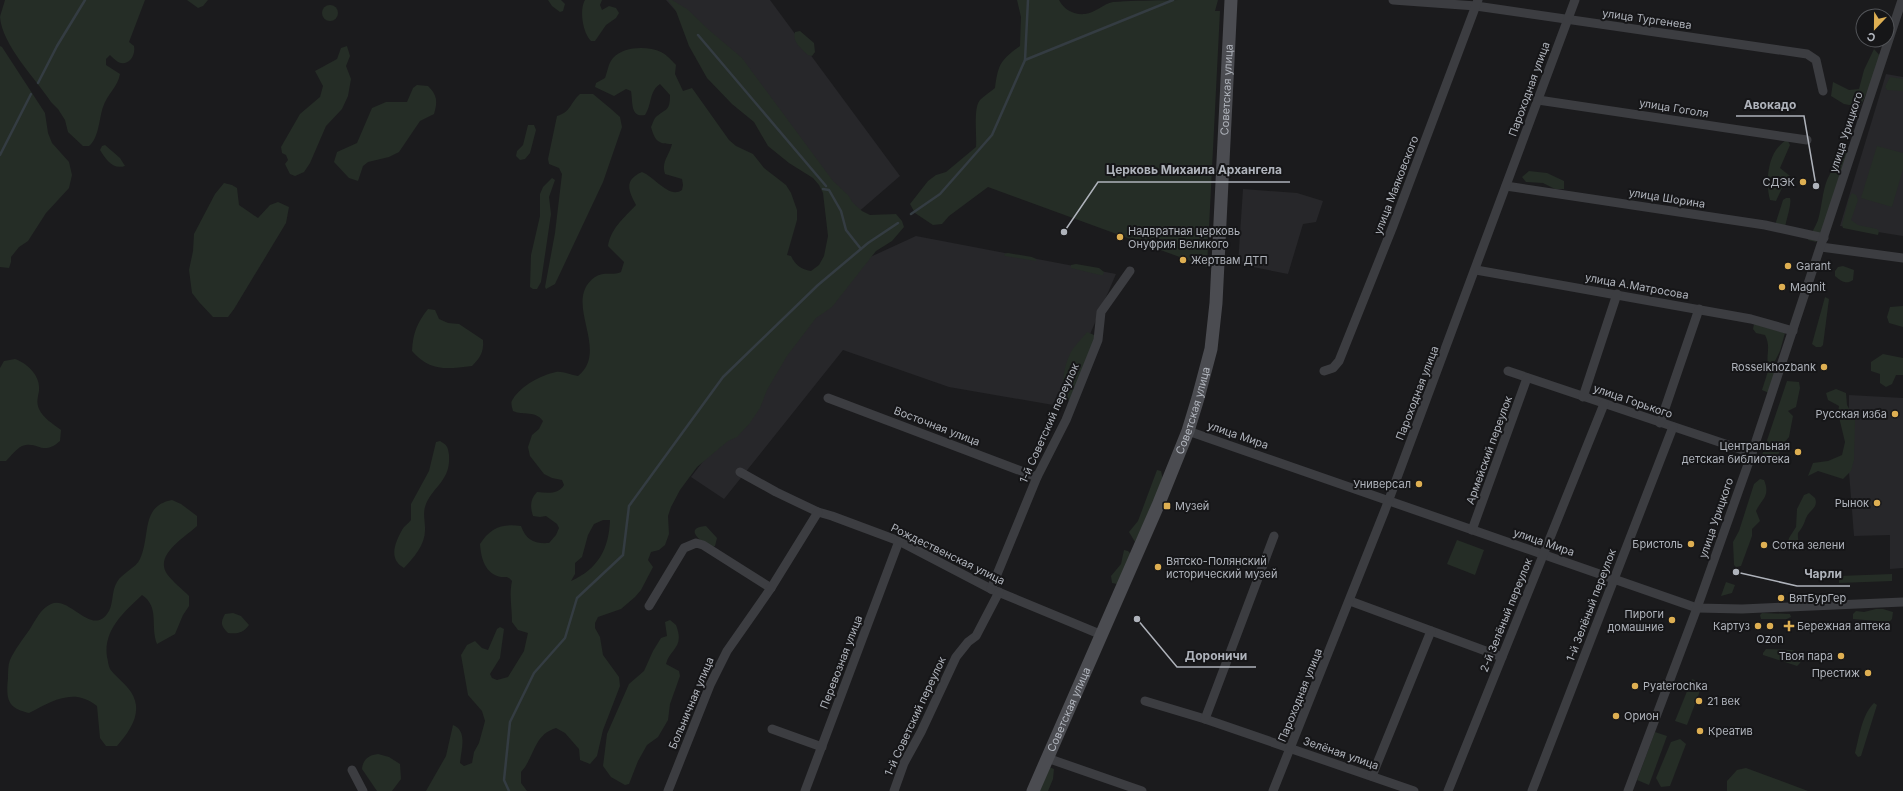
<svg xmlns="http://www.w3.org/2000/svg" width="1903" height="791" viewBox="0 0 1903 791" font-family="Inter,sans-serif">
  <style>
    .built { fill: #27272a }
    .green { fill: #252d26; fill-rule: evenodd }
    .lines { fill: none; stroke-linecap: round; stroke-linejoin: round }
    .stream { stroke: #343c42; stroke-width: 2.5 }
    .street { stroke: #3c3d41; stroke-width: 9 }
    .secondary { stroke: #4b4c51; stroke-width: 13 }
    .poi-dot { fill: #deaf52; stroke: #161618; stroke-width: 1.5 }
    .labels { text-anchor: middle; stroke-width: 4; stroke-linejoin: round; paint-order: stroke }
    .street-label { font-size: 11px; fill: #afb3bb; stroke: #161618 }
    .poi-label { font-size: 11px; fill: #afb3bb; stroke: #161618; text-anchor: start }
    .leader { fill: none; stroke: #afb3bb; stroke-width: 1.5 }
    .callout-dot { fill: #afb3bb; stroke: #161618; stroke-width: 1.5 }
    .callout-label { font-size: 12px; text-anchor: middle; font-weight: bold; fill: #afb3bb; stroke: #161618; stroke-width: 4; stroke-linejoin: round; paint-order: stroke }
  </style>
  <rect width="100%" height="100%" fill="#1b1b1d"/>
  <g class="built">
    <path d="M666 0H770L900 176 856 214Z"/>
    <path d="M1886 74 1903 77V236L1840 226Z"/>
    <path d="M1243 189 1297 193 1323 201 1316 222 1303 224 1288 274 1238 264Z"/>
    <path d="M916 236 1116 274 1059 406 949 387 843 350 724 499 691 477 855 264Z"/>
    <path d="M1849 395 1903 398V568L1890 569V535L1854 536 1849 472Z"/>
  </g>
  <g class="green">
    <path d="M5 0H145L129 42 134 46C136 55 129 67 118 62 115 60 112 57 110 55L106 59V65L120 74C118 87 107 94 103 107 99 119 99 138 89 146H83L68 132 65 120 58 109 51 102C36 79 2 45 0 17 0 16 4 4 5 0Z"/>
    <path d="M187 0H208L203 6 198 8Z"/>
    <path d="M548 0H561L565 4 563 11 560 12 552 6Z"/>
    <path d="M585 0H602L600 5 602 10 609 6 616 8 619 13 616 18 606 25 595 41H591C583 33 579 10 585 0Z"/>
    <path d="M668 0H672L687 9 709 30 742 58 833 181 848 195 853 203 862 211 870 215 896 214 902 221 904 227 892 241 876 251 832 307 816 318 787 356 767 390 760 408 750 423 737 437 728 441 697 467 680 490 671 507 668 516 669 534 665 545 659 550 651 552 648 560 653 567 641 590 635 597 621 609 598 617 595 623V628L600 637 603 655 619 677 620 686 603 730 597 756 590 764 580 760 579 749 565 733 556 728C533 735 535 757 521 772V783L527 791H426L446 756 453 725C468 731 461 750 460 763L464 766 472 763 474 752 479 743 485 721 482 711 468 695 461 655 467 645 475 641 482 648 488 650 497 629 500 627 504 629 500 658 490 674 492 678 497 680 508 677 524 651 528 633 518 630 512 622C512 608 509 595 512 581 508 576 506 577 501 577 485 574 481 558 480 544 490 528 502 523 521 526 526 540 534 544 549 543L556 535 559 528 557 524 546 516 540 517 533 516C530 507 530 499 537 492 547 493 558 495 564 485L562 480 552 478 544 474 530 456 528 447 532 435 539 429 543 421C535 410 524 416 513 411 512 407 510 402 513 399 521 386 541 375 556 372 562 371 571 375 578 376 611 350 561 301 595 277 604 271 613 276 621 272L624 262 608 246C611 228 624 218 636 205 628 190 624 180 642 172 655 177 669 199 682 190L683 185 682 179 665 174C661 162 669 156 672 144 658 144 655 141 651 127 652 125 653 121 655 118 665 108 670 113 670 95L660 84C649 91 652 105 645 115 630 118 633 102 631 91L626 89 614 96 595 87 596 83 605 78C608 70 608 64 613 58 624 46 648 46 661 52 667 55 671 60 676 65L675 74 683 91 692 88 729 140 736 146 753 154 764 168 786 185 791 193 797 210V220L787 255 791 256C796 266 801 269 811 271L819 265 824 256 828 236 823 193 819 185 813 178 789 163 768 146 754 122 732 104 707 78 689 46 676 11ZM603 520H610C609 549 598 569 571 581L575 574V563L582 557 588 535 594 524Z"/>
    <path d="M1017 0H1059C1064 10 1074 15 1085 14 1095 13 1103 4 1113 2 1142 0 1187 0 1218 0L1215 11H1220L1207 267 988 187 949 216 942 224 933 225 915 213 910 204 928 181 936 175 946 172 976 147C977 135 973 108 980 100 984 96 990 92 995 88 998 65 1000 60 1020 46L1021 17Z"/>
    <circle cx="330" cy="13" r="8"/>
    <path d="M800 31 814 43 815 52 812 56 808 55C801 48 792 42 795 32Z"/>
    <path d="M0 46 2 47 45 113 48 133 52 143 69 162 72 175 69 188 46 213 28 241 19 247 11 257V262L9 268 0 267Z"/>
    <path d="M347 46 350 56 346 66 351 79 348 96 342 109 326 126 310 163 304 172 295 176 290 174 285 164 288 160 286 155 282 153 281 147 300 114 320 97 323 86 315 71 337 59 341 48Z"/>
    <path d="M1874 49 1881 57 1879 67 1860 107 1844 104 1831 96 1833 82 1849 90 1859 89 1864 70Z"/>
    <path d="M1890 77 1903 79V91L1887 90 1885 87Z"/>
    <path d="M417 85 428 86C437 95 438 101 434 114L420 121 399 152 389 157 368 162 363 166 358 181 349 178 334 162 337 152 357 143 372 108 386 102H407L413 88Z"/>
    <path d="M580 94H593L611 109 620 117 622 127 603 182 555 284 546 289 545 287 555 233 562 174 559 168 549 164 548 159 557 116C571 112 570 103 580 94Z"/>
    <path d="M528 125H534L536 130 530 153 525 159 520 160 516 156 517 151 523 145Z"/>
    <path d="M1787 139 1790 145 1780 168 1790 176 1782 188 1776 201 1770 200C1766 186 1767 163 1776 150 1779 146 1783 142 1787 139Z"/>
    <path d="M1843 144 1846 146 1847 154 1822 235 1816 242 1808 240C1811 233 1815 228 1818 220 1822 207 1822 193 1827 180 1828 177 1830 175 1831 171 1833 160 1833 152 1843 144Z"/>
    <path d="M105 145 120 158 125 166C112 170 106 159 100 150L102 146Z"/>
    <path d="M1877 146 1903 153V169L1892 207 1861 198Z"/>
    <path d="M1529 171 1547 173 1564 181V189H1555L1543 183 1526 182 1522 177Z"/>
    <path d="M552 178 555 180 549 197 551 214 541 282 537 289H533L530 287 531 255 540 216V194L543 187Z"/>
    <path d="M224 183 232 185 237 188 239 205 258 218 270 205 278 202 289 207 286 223 234 309 228 317H213L199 302 192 293 189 270 193 251 194 234 215 194Z"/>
    <path d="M1852 193 1856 195 1858 200 1851 220 1858 225 1877 229 1879 231 1878 235 1843 228 1842 225 1849 198Z"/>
    <path d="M1786 198H1790C1792 204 1786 220 1785 228L1775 225 1783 200Z"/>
    <path d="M1008 253 1032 257 1036 259V261L1005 256 1004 254Z"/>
    <path d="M1076 264 1099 268 1104 272 1103 275H1100L1071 268V265Z"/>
    <path d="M1843 266 1854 270 1853 280C1846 285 1841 281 1835 276V271L1838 267Z"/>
    <path d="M1825 297 1829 299 1823 345 1821 347H1816L1812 344Z"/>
    <path d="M1903 306V327L1889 323 1887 317 1890 307Z"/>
    <path d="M428 309 435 310 439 319 448 323 459 324 483 340C484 352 480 358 472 366 446 369 431 372 412 351 413 333 417 323 428 309Z"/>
    <path d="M1754 324 1785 333 1780 351 1774 363 1768 365C1766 353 1771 347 1765 335L1756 333 1753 329Z"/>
    <path d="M1087 332 1094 335V341L1070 401 1066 400C1060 386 1064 365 1071 352 1075 345 1082 339 1087 332Z"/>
    <path d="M1883 354 1903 358V375H1896L1892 384 1886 387 1880 383V374L1871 371V362Z"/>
    <path d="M15 359C27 363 41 376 39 391 38 397 36 402 39 409 43 418 53 424 61 430L60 441C42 457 38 440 22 446 16 449 11 456 6 461H0V368L4 361Z"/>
    <path d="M1768 371 1775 373 1769 393 1762 390Z"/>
    <path d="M1787 381 1799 382 1800 388 1796 407 1788 411 1793 416 1789 437 1784 443 1774 463 1769 465 1760 461Z"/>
    <path d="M1836 389 1846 393 1847 405 1855 420 1854 460 1851 471 1843 479 1818 471 1808 476 1813 463 1828 461 1842 455 1845 442 1838 413 1839 406 1828 400 1826 393Z"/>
    <path d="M440 441C447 445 448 447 449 455 451 482 432 486 425 507 423 514 425 521 425 528 426 544 414 557 404 568 388 559 395 543 402 530 404 526 408 524 411 520V504L429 471 436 442Z"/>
    <path d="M1157 470 1161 471 1163 480 1135 542 1129 532 1138 521Z"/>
    <path d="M1760 479 1764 480C1771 497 1761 499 1756 511L1760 521 1752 529V536L1741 566 1736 567 1734 565 1733 542 1739 531 1754 484Z"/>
    <path d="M1809 493 1815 498C1819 508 1809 510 1806 518 1804 524 1802 528 1798 533 1797 540 1802 546 1793 550L1787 546 1789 538 1796 527 1797 509 1804 495Z"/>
    <path d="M172 500 181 504 197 516V526C185 537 154 555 167 574 173 582 182 589 189 596V606L183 615 175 634 157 644C150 626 160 607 142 595 124 612 103 630 107 657 108 660 108 665 110 669 116 677 125 683 131 692 144 712 130 731 117 746H106L100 738 97 706C74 687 52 701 29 713 7 708 6 699 8 678 8 672 8 665 10 660 15 649 23 639 30 629 35 621 41 608 51 604 69 595 91 636 107 614 114 606 111 591 117 582 122 573 136 568 140 559 151 536 140 506 172 500Z"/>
    <path d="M706 526 717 538 715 546 711 548C702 542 682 528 706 526Z"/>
    <path d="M1457 540 1484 550 1475 575 1447 564Z"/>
    <path d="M1124 550 1128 551 1131 554 1117 584 1112 583 1111 576 1121 564Z"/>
    <path d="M1892 574V581L1839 583V576Z"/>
    <path d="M1726 582 1735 585 1732 593 1721 596Z"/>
    <path d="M1876 609H1883L1893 612 1892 619 1889 622 1853 619V614L1856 611 1864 612Z"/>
    <path d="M233 613 241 616 249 625C243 633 238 634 228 633 221 626 220 623 225 614Z"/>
    <path d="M1762 613 1790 614 1791 617 1787 619H1761L1760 615Z"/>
    <path d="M670 620 676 625C685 648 670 648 666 664L679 671 680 676 670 704 668 720 658 737 647 745 638 761 629 784 625 785 611 777 603 766 607 734 629 684 644 671 653 651 661 638 667 636 665 622Z"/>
    <path d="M1766 649 1792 650 1800 653C1802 658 1802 662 1797 666L1794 665 1763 655V653Z"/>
    <path d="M1692 679 1703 683 1687 725 1675 721Z"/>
    <path d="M1874 703 1877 705 1861 756 1858 757 1855 753C1859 738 1862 714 1874 703Z"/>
    <path d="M1655 732 1667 736 1649 785 1637 780Z"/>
    <path d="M1680 739 1686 744 1670 786 1661 787 1656 778 1671 742Z"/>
    <path d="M378 754 389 757 400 764 401 779 392 791H377L362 769C363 759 369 755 378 754Z"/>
    <path d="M1049 767 1054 769 1053 779 1048 791H1039Z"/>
    <path d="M1746 768 1808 791H1727V781L1737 770Z"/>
  </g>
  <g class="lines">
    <g class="stream">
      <path d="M698 35 826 186"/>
      <path d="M1025 60 1173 0"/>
      <path d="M38 83 57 46 85 0"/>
      <path d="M0 155 31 94"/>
      <path d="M823 189 829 190 841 211 846 230 861 249"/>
      <path d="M911 214 940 194 992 135 1025 60 1028 0"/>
      <path d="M509 791 504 780 510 722 534 673 565 638 577 598 623 555 629 506 723 377 818 285 868 243 898 223"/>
    </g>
    <g class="street">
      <path d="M1393 0 1476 6 1807 54 1816 60 1823 91"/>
      <path d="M1538 100 1807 140"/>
      <path d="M1506 186 1765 225 1824 238"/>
      <path d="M1821 247 1903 258"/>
      <path d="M1476 270 1751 319 1793 331"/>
      <path d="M1324 371 1333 368 1339 361 1393 226 1478 0"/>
      <path d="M1508 371 1752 453"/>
      <path d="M1583 397 1617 294"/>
      <path d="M828 398 1037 477"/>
      <path d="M1660 423 1699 309"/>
      <path d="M1188 431 1697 608 1742 609 1903 602"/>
      <path d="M740 472 776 492 818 512 832 516 899 541 991 589 1102 635"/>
      <path d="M1472 530 1527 378"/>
      <path d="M991 589 1037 477 1066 420 1098 340 1101 312 1130 271"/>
      <path d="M1350 601 1502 657"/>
      <path d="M649 606 684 548 696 543 703 545 771 588"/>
      <path d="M1145 701 1205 719 1414 791"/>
      <path d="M1205 719 1274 536"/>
      <path d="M772 729 822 747"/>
      <path d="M1047 758 1142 791"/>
      <path d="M352 770 363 791"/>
      <path d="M1372 776 1431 631"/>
      <path d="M668 791 710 685 727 651 771 588 818 512"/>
      <path d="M805 791 899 541"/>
      <path d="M894 791 904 763 921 732 956 657 968 642 976 636 999 592"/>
      <path d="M1273 791 1385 510 1575 0"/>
      <path d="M1448 791 1604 404"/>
      <path d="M1532 791 1673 427"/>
      <path d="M1628 791 1697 608 1752 453 1902 0"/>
    </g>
    <path class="secondary" id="s1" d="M1033 791 1159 503 1188 431 1198 398 1211 349 1216 303 1231 0"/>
  </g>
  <g class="poi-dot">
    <circle cx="1803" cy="182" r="4"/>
    <circle cx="1120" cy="237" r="4"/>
    <circle cx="1183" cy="260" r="4"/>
    <circle cx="1788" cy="266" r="4"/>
    <circle cx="1782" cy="287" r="4"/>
    <circle cx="1824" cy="367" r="4"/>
    <circle cx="1895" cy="414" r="4"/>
    <circle cx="1798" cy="452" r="4"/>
    <circle cx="1419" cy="484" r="4"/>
    <circle cx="1877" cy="503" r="4"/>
    <rect x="1163" y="502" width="8" height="8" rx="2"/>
    <circle cx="1691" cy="544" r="4"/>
    <circle cx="1764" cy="545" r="4"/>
    <circle cx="1158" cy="567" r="4"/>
    <circle cx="1781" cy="598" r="4"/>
    <circle cx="1672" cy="620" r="4"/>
    <circle cx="1758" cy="626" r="4"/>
    <circle cx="1770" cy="626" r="4"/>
    <path d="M1787 620h4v4h4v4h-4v4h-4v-4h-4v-4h4z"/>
    <circle cx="1841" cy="656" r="4"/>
    <circle cx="1868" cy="673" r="4"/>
    <circle cx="1635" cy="686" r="4"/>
    <circle cx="1699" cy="701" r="4"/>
    <circle cx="1616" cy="716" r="4"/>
    <circle cx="1700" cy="731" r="4"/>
  </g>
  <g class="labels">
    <g class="street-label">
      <text transform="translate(1647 19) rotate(8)" y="4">улица Тургенева</text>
      <text dy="4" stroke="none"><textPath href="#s1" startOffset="737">Советская улица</textPath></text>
      <text transform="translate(1529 89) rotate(-70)" y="4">Пароходная улица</text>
      <text transform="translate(1674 108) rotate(9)" y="4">улица Гоголя</text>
      <text transform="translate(1846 132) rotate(-72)" y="4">улица Урицкого</text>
      <text transform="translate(1396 185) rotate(-69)" y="4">улица Маяковского</text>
      <text transform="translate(1667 198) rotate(9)" y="4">улица Шорина</text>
      <text transform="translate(1637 286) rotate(10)" y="4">улица А.Матросова</text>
      <text transform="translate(1417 393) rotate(-69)" y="4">Пароходная улица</text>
      <text transform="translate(1633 401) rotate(19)" y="4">улица Горького</text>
      <text dy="4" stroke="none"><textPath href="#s1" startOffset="413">Советская улица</textPath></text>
      <text transform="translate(1049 423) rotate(-66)" y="4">1-й Советский переулок</text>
      <text transform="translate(937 426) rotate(21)" y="4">Восточная улица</text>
      <text transform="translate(1238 435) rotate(19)" y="4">улица Мира</text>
      <text transform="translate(1489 450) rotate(-70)" y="4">Армейский переулок</text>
      <text transform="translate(1716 518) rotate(-71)" y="4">улица Урицкого</text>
      <text transform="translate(1544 542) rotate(19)" y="4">улица Мира</text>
      <text transform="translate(948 554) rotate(26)" y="4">Рождественская улица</text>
      <text transform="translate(1591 605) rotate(-69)" y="4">1-й Зелёный переулок</text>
      <text transform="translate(1506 615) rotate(-68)" y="4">2-й Зелёный переулок</text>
      <text transform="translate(841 662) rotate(-69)" y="4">Перевозная улица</text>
      <text transform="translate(1300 695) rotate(-68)" y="4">Пароходная улица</text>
      <text transform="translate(691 703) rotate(-67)" y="4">Больничная улица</text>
      <text dy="4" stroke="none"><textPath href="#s1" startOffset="89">Советская улица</textPath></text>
      <text transform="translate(915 716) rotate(-65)" y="4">1-й Советский переулок</text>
      <text transform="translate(1341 753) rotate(19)" y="4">Зелёная улица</text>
    </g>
    <g class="poi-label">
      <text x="1795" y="186" text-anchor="end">СДЭК</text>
      <text x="1128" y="235">Надвратная церковь<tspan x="1128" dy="13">Онуфрия Великого</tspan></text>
      <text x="1191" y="264">Жертвам ДТП</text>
      <text x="1796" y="270">Garant</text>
      <text x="1790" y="291">Magnit</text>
      <text x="1816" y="371" text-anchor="end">Rosselkhozbank</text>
      <text x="1887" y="418" text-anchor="end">Русская изба</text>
      <text x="1790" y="450" text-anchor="end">Центральная<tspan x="1790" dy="13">детская библиотека</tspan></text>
      <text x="1411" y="488" text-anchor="end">Универсал</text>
      <text x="1869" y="507" text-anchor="end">Рынок</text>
      <text x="1175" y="510">Музей</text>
      <text x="1683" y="548" text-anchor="end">Бристоль</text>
      <text x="1772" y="549">Сотка зелени</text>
      <text x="1166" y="565">Вятско-Полянский<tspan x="1166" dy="13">исторический музей</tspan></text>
      <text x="1789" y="602">ВятБурГер</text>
      <text x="1664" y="618" text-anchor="end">Пироги<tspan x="1664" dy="13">домашние</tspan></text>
      <text x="1750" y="630" text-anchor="end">Картуз</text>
      <text x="1797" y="630">Бережная аптека</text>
      <text x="1770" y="643" text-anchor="middle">Ozon</text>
      <text x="1833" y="660" text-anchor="end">Твоя пара</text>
      <text x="1860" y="677" text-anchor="end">Престиж</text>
      <text x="1643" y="690">Pyaterochka</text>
      <text x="1707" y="705">21 век</text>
      <text x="1624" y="720">Орион</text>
      <text x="1708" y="735">Креатив</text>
    </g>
  </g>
  <path class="leader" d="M1816 186L1804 116H1736M1064 232L1098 182H1290M1736 572L1797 586H1850M1137 619L1177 667H1256"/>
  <g class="callout-dot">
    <circle cx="1816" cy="186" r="4"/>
    <circle cx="1064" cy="232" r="4"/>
    <circle cx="1736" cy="572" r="4"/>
    <circle cx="1137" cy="619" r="4"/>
  </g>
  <g class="callout-label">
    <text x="1770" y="109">Авокадо</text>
    <text x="1194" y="174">Церковь Михаила Архангела</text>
    <text x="1823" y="578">Чарли</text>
    <text x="1216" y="660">Дороничи</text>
  </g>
  <g transform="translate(1875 28) rotate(202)"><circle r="19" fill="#161618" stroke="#535559"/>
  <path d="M0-3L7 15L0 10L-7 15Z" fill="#deaf52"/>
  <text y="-6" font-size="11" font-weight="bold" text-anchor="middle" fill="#afb3bb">С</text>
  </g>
</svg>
